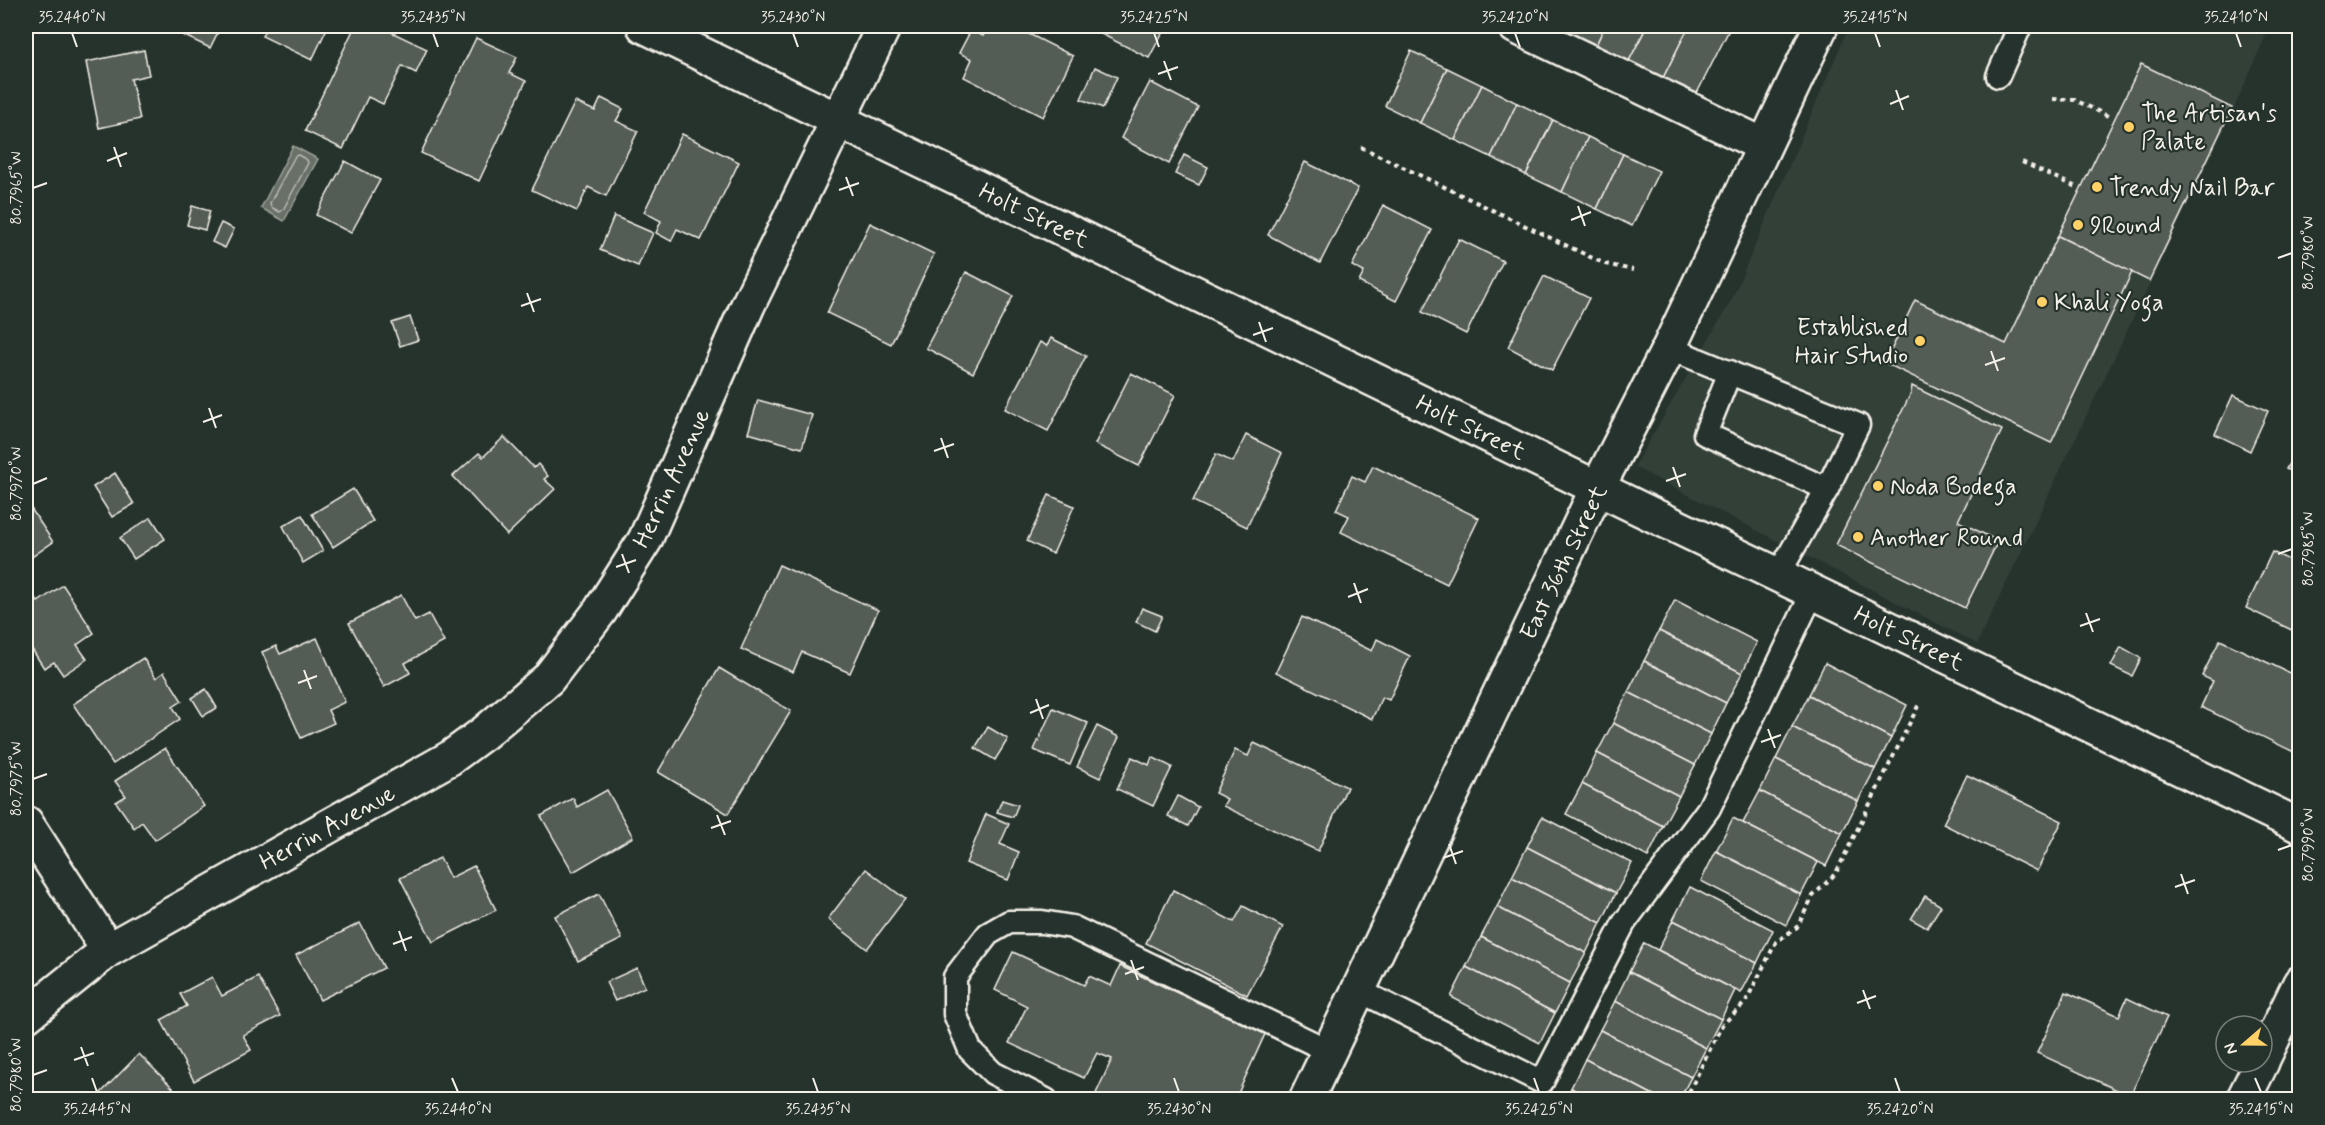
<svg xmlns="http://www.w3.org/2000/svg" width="2325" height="1125" viewBox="0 0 2325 1125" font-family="Mynerve,sans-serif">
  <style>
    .built { fill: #333f39 }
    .water { fill: #676f68; stroke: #9fa39b; stroke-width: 1.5 }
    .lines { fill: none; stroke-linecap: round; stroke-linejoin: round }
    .shore { stroke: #bcbdb5; stroke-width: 1.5 }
    .building { fill: #525c55; stroke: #f4f1e8; stroke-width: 1.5 }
    .lane-casing { stroke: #f4f1e8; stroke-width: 27 }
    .street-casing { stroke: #f4f1e8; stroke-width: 38 }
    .secondary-casing { stroke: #f4f1e8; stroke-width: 38 }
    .path { stroke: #f4f1e8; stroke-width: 4; stroke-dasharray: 4.5 4.5; stroke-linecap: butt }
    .lane { stroke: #26332d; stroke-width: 22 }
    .street { stroke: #26332d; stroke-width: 33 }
    .secondary { stroke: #26332d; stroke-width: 33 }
    .ticks { fill: none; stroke: #f4f1e8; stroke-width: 2 }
    .poi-dot { fill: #ffd166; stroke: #26332d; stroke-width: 2 }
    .labels { text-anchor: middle; stroke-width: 4.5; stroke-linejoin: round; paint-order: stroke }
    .poi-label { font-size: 24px; fill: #f4f1e8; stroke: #26332d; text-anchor: start }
    .street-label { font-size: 24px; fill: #f4f1e8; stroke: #26332d }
    .neatline { fill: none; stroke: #f4f1e8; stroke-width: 2 }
    .ticks-label { font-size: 15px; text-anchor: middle; fill: #f4f1e8 }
  </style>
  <rect width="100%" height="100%" fill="#26332d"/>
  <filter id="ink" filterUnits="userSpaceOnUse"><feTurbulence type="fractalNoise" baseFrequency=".0167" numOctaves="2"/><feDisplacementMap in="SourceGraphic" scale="12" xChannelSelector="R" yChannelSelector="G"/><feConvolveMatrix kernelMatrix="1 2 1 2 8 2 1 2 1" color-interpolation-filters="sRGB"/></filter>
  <g filter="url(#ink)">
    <path class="built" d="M1849 26H2270L2235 106 1977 644 1634 467 1732 299Z"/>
    <path class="water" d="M293 146 318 159 284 221 261 208Z"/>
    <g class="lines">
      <path class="shore" d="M298 155 307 160 308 163 283 210 280 212 271 207 270 203 295 156Z"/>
    </g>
    <g class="building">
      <path d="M164 26H221L210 48Z"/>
      <path d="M267 26H328L312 60 262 36Z"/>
      <path d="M355 26H392L389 31 427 49 416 73 402 66 383 104 368 97 343 149 305 131Z"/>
      <path d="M988 26H1013L1073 56 1043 117 964 77 972 59 959 53 971 30 983 36Z"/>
      <path d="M1095 26H1166L1149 58 1093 30Z"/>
      <path d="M1563 26H1605L1595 47 1561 29Z"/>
      <path d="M1605 26H1647L1628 63 1595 47Z"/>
      <path d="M1647 26H1689L1662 80 1628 63Z"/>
      <path d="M1689 26H1731L1695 97 1662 80Z"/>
      <path d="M476 38 517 57 509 73 526 81 479 181 421 153Z"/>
      <path d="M144 50 149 75 131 79 140 119 99 128 86 62Z"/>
      <path d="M1411 51 1447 68 1420 123 1385 106Z"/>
      <path d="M2300 60V81L2291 77Z"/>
      <path d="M2141 64 2232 108 2149 281 2058 236Z"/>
      <path d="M1095 67 1117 77 1103 108 1081 99Z"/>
      <path d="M1447 68 1482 85 1455 140 1420 123Z"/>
      <path d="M1150 82 1198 107 1169 164 1121 138Z"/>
      <path d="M1482 85 1517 103 1491 157 1455 140Z"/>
      <path d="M601 98 623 109 616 121 638 131 606 196 588 187 577 211 532 190 575 102 595 111Z"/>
      <path d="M1517 103 1553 120 1526 175 1491 157Z"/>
      <path d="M1553 120 1588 137 1562 192 1526 175Z"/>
      <path d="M682 134 739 162 701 240 677 229 671 241 656 233 661 221 644 212Z"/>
      <path d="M1588 137 1623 154 1597 209 1562 192Z"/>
      <path d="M1623 154 1659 171 1632 226 1597 209Z"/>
      <path d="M1184 155 1208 167 1199 185 1175 174Z"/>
      <path d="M345 161 380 180 351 233 316 215Z"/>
      <path d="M1305 162 1358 188 1320 263 1268 235Z"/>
      <path d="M1383 205 1432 230 1396 301 1359 282 1364 272 1352 266Z"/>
      <path d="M192 206 210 211 205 230 187 225Z"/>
      <path d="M614 216 653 233 638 266 600 250Z"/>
      <path d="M221 223 234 229 225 248 212 242Z"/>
      <path d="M870 223 934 254 891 344 827 313Z"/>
      <path d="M2058 236 2132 272 2051 443 1885 363 1915 300 2006 344Z"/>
      <path d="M1459 239 1503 261 1466 334 1422 312Z"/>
      <path d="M966 272 1013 296 973 373 926 348Z"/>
      <path d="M1544 276 1589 298 1552 370 1508 347Z"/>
      <path d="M410 317 418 340 400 346 392 323Z"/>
      <path d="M1051 338 1086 356 1048 431 1005 409 1040 342 1047 346Z"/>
      <path d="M1131 373 1175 395 1139 466 1095 444Z"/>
      <path d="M1912 386 2002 430 1958 521 1998 541 1965 608 1836 545 1911 393Z"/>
      <path d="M2233 395 2268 411 2250 451 2215 434Z"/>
      <path d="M758 400 812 415 802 448 748 433Z"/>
      <path d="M1246 435 1282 453 1247 527 1193 501 1216 454 1233 462Z"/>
      <path d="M504 437 534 468 538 464 548 476 544 479 555 489 507 535 453 476 479 453 483 457Z"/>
      <path d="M2300 442V481L2293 479 2296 473 2286 469Z"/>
      <path d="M1373 466 1479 518 1447 584 1341 532 1349 516 1336 510 1352 476 1365 482Z"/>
      <path d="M115 473 134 504 112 517 93 487Z"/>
      <path d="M353 489 373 521 333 547 312 514Z"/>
      <path d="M1049 495 1074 506 1053 554 1027 541Z"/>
      <path d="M26 501 53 542 26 561Z"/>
      <path d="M302 515 323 551 303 563 283 526Z"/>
      <path d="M151 517 165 539 134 559 120 538Z"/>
      <path d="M2272 552 2300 565V634L2246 608Z"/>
      <path d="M779 565 878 610 850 673 802 652 793 672 741 649Z"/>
      <path d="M26 585 38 602 63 585 94 633 77 645 87 659 63 675 54 662 44 668 26 640Z"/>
      <path d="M401 595 415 621 429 614 444 642 405 663 410 673 384 687 349 623Z"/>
      <path d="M1675 600 1757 642 1742 673 1659 631Z"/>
      <path d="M1142 608 1162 616 1155 631 1136 622Z"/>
      <path d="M1302 617 1372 651 1377 639 1410 656 1389 700 1382 697 1372 719 1276 672Z"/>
      <path d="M1659 631 1742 673 1726 703 1644 661Z"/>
      <path d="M317 638 345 702 328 710 334 723 301 738 262 652 276 646 280 654Z"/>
      <path d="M2220 640 2300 678V745L2296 753 2201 707 2213 681 2202 676Z"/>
      <path d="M2121 647 2141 658 2132 676 2111 666Z"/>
      <path d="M143 658 156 678 164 672 182 701 173 707 180 719 113 764 73 704Z"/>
      <path d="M1644 661 1726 703 1711 734 1628 692Z"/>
      <path d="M1825 663 1907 705 1891 738 1809 695Z"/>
      <path d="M719 668 791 711 728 814 658 772Z"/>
      <path d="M206 689 217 708 203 716 192 698Z"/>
      <path d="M1628 692 1711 734 1695 765 1613 723Z"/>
      <path d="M1809 695 1891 738 1875 769 1792 727Z"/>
      <path d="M1053 708 1088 723 1070 765 1034 750Z"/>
      <path d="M1613 723 1695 765 1679 796 1597 753Z"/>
      <path d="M1097 726 1119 737 1100 778 1077 767Z"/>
      <path d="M988 727 1008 739 995 760 975 748Z"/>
      <path d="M1792 727 1875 769 1858 801 1776 759Z"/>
      <path d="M1254 743 1347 787 1318 851 1223 806 1227 799 1215 793 1235 750 1248 756Z"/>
      <path d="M165 748 204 806 155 840 142 822 134 828 116 802 126 796 115 781Z"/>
      <path d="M1597 753 1679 796 1663 826 1582 784Z"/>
      <path d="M1132 757 1149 765 1152 757 1172 767 1153 806 1117 789Z"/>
      <path d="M1776 759 1858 801 1842 833 1760 791Z"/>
      <path d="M1967 775 2062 821 2037 871 1943 824Z"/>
      <path d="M1582 784 1663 826 1648 857 1566 814Z"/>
      <path d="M607 790 633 837 573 872 541 816 573 798 577 807Z"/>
      <path d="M1760 791 1842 833 1826 866 1743 823Z"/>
      <path d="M1178 796 1198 807 1188 826 1168 816Z"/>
      <path d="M1002 800 1018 805 1013 817 997 812Z"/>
      <path d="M986 814 1009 824 1000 844 1019 852 1008 880 966 863Z"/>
      <path d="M1542 817 1632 863 1616 893 1527 847Z"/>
      <path d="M1733 818 1818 862 1801 895 1716 851Z"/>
      <path d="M1527 847 1616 893 1601 923 1512 877Z"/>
      <path d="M1716 851 1801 895 1786 925 1701 881Z"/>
      <path d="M440 858 450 878 474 866 496 910 433 942 400 878Z"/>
      <path d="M866 869 905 899 867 949 828 919Z"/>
      <path d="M1512 877 1601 923 1586 953 1497 907Z"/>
      <path d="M1690 887 1773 930 1757 963 1673 920Z"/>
      <path d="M1173 890 1234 922 1243 906 1283 927 1247 995 1146 943Z"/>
      <path d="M599 894 622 939 578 961 555 916Z"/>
      <path d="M1925 896 1941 906 1927 928 1911 919Z"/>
      <path d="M1497 907 1586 953 1570 983 1481 937Z"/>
      <path d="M1673 920 1757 963 1741 993 1658 950Z"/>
      <path d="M360 923 384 968 320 1000 296 955Z"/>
      <path d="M1481 937 1570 983 1555 1013 1466 967Z"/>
      <path d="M1644 943 1735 990 1721 1019 1629 972Z"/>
      <path d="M1013 952 1084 985 1089 976 1111 986 1120 966 1265 1034 1235 1100H1093L1112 1059 1097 1053 1084 1078 1009 1043 1027 1006 995 990Z"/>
      <path d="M1466 967 1555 1013 1540 1043 1451 997Z"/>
      <path d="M637 968 645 987 615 1001 606 982Z"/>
      <path d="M1629 972 1721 1019 1706 1048 1615 1001Z"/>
      <path d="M212 977 222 996 258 977 280 1016 243 1035 251 1050 194 1081 161 1020 187 1006 180 994Z"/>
      <path d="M2066 992 2119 1016 2127 998 2167 1017 2130 1096 2037 1053Z"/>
      <path d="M1615 1001 1706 1048 1691 1077 1600 1030Z"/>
      <path d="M1600 1030 1691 1077 1679 1100H1663L1585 1059Z"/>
      <path d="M139 1054 174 1089 164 1100H94Z"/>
      <path d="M1585 1059 1663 1100H1592L1571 1088Z"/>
      <path d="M1571 1088 1592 1100H1565Z"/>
    </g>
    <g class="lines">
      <g class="lane-casing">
        <g id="lane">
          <path d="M1998 76 2020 26"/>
          <path d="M1669 348 1858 425 1827 489 1778 575"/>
          <path d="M1730 372 1705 434 1827 489"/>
          <path d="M1358 990 1542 1082 1624 923 1709 808 1813 592"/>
          <path d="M1046 1100 993 1073 970 1050 955 1014V977L988 934 1009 922H1042L1072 927 1329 1051"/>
        </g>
      </g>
      <g class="street-casing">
        <g id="street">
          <path d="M644 26 1653 515 2300 826"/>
          <path d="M1515 26 1763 145"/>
          <path d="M26 823 108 950"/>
          <path d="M26 1016 108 950 450 758 484 733 548 679 600 611 645 540 748 305 884 26"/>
          <path d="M2262 1061 2300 983"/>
          <path d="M2243 1100 2262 1062"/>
        </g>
      </g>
      <g class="secondary-casing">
        <path id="secondary" d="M1306 1100 1597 489 1669 348 1821 26"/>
      </g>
      <g class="path">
        <path d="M2053 99 2075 100 2110 117"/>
        <path d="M1361 147 1605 264 1633 270"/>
        <path d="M2022 162 2076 187"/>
        <path d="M1685 1100 1722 1025 1745 1003 1776 942 1797 927 1813 896 1836 873 1920 702"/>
      </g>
      <use href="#lane" class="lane"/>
      <use href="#street" class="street"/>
      <use href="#secondary" class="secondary"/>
    </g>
  </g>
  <path class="ticks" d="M72 33 77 47M433 33 438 47M793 33 798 47M1154 33 1159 47M1515 33 1520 47M1875 33 1880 47M2236 33 2241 47M1164 61 1171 80M1158 74 1178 67M1896 90 1903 110M1890 104 1909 96M114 147 121 167M107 161 127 153M846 177 853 196M33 188 47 183M839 190 859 183M1578 206 1585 226M1571 220 1591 212M2278 258 2292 253M527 293 534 312M521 306 541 299M1259 322 1266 342M1253 335 1273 328M1991 351 1998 371M1985 365 2005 358M209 408 216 428M203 422 222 415M941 438 948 458M934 451 954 444M1673 467 1680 487M1666 481 1686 474M33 484 47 478M622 554 629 573M2278 554 2292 549M616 567 636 560M1354 583 1361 603M1348 597 1368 589M2086 613 2093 632M2080 626 2100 619M304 670 311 689M298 683 317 676M1036 699 1043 719M1030 713 1049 705M1768 729 1775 748M1761 742 1781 735M33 779 47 774M717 815 725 835M711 828 731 821M1449 844 1456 864M2278 850 2292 845M1443 858 1463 851M2181 874 2188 894M2175 887 2195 880M399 931 406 951M393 944 412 937M1131 960 1138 980M1125 974 1144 967M1863 990 1870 1009M1857 1003 1876 996M81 1047 88 1066M74 1060 94 1053M33 1075 47 1070M92 1078 97 1092M452 1078 458 1092M813 1078 818 1092M1174 1078 1179 1092M1534 1078 1539 1092M1895 1078 1900 1092M2255 1078 2261 1092"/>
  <g class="poi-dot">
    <circle cx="2129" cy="127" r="6"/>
    <circle cx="2097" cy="187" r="6"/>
    <circle cx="2078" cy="225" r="6"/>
    <circle cx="2042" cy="302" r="6"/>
    <circle cx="1920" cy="341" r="6"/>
    <circle cx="1878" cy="486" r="6"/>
    <circle cx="1858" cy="537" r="6"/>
  </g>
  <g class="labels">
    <g class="poi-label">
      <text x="2141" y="121">The Artisan's<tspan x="2141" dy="28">Palate</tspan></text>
      <text x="2109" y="195">Trendy Nail Bar</text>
      <text x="2090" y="233">9Round</text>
      <text x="2054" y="310">Khali Yoga</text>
      <text x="1908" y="335" text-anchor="end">Established<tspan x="1908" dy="28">Hair Studio</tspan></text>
      <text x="1890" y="494">Noda Bodega</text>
      <text x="1870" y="545">Another Round</text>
    </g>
    <g class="street-label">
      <text transform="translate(1034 215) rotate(26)" y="8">Holt Street</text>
      <text transform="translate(1471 427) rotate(26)" y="8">Holt Street</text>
      <text transform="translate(671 478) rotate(-65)" y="8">Herrin Avenue</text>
      <text transform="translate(1563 562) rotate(-64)" y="8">East 36th Street</text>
      <text transform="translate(1909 638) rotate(26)" y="8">Holt Street</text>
      <text transform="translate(327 827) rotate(-29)" y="8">Herrin Avenue</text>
    </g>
  </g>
  <rect width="2325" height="1125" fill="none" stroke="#26332d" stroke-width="66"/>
  <g transform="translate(2244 1044) rotate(250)"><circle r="28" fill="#26332d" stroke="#787f78" stroke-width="1.5"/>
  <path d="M0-4.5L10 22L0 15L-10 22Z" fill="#ffd166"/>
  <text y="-9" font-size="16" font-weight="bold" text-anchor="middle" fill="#f4f1e8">N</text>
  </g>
  <rect x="33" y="33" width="2259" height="1059" class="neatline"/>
  <g class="ticks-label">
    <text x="72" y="22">35.2440°N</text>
    <text x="433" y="22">35.2435°N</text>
    <text x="793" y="22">35.2430°N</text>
    <text x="1154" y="22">35.2425°N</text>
    <text x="1515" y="22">35.2420°N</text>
    <text x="1875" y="22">35.2415°N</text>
    <text x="2236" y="22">35.2410°N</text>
    <text transform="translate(16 188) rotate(-90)" y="5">80.7965°W</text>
    <text transform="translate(2308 253) rotate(-90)" y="5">80.7980°W</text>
    <text transform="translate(16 484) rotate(-90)" y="5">80.7970°W</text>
    <text transform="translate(2308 549) rotate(-90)" y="5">80.7985°W</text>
    <text transform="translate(16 779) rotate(-90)" y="5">80.7975°W</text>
    <text transform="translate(2308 845) rotate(-90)" y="5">80.7990°W</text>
    <text transform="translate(16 1075) rotate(-90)" y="5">80.7980°W</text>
    <text x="97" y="1114">35.2445°N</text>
    <text x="458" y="1114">35.2440°N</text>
    <text x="818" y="1114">35.2435°N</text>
    <text x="1179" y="1114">35.2430°N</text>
    <text x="1539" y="1114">35.2425°N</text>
    <text x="1900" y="1114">35.2420°N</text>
    <text x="2261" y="1114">35.2415°N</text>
  </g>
</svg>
